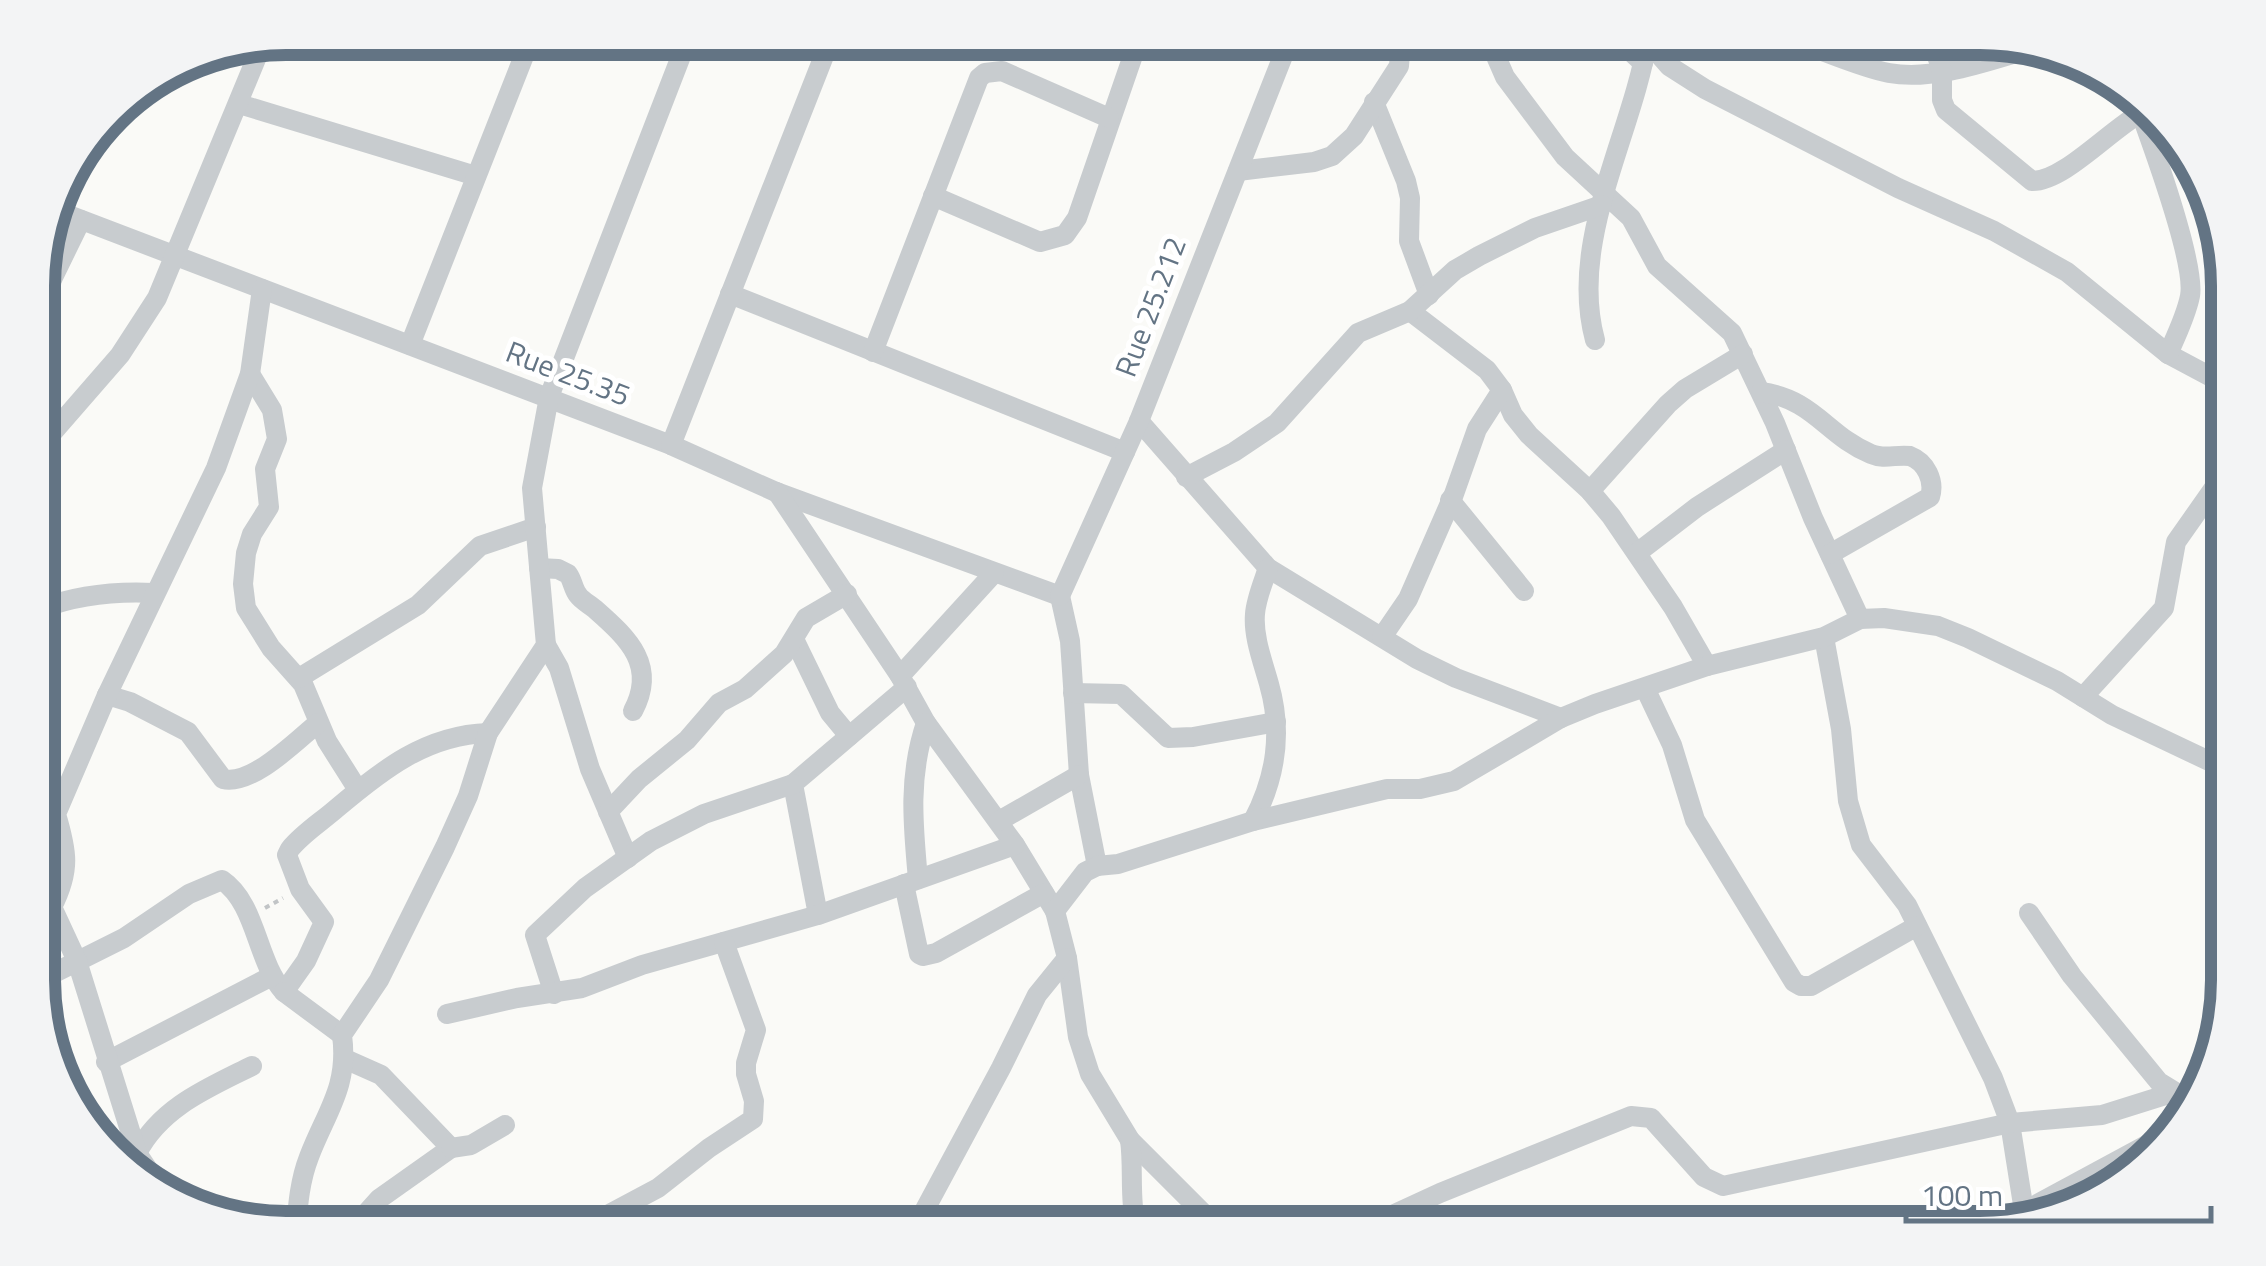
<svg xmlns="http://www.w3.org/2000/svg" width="2266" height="1266" viewBox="0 0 2266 1266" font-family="'Titillium Web',sans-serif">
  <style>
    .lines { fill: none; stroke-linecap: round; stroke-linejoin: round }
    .path { stroke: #c1c4c6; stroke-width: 4; stroke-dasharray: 5 5; stroke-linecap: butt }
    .minor { stroke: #c8cccf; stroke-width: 20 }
    .labels { text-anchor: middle; stroke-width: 10; stroke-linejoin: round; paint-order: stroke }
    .street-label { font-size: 30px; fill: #637484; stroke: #fff }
    .rim { fill: none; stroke: #637484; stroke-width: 12 }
  </style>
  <rect width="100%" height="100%" fill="#fafaf7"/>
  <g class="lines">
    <path class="path" d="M265 908 283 898"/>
    <g class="minor">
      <path d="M1488 38 1505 77 1565 157 1631 218 1657 266 1732 333 1775 423 1813 518 1860 619"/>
      <path d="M1616 38 1643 63"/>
      <path d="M1786 38C1818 48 1858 67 1889 73 1933 81 1985 62 2026 50"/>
      <path d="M1931 38 1942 71V100L1946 110 2032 181C2063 182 2111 129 2141 113"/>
      <path d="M1648 42 1669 66 1705 89 1898 188 1994 231 2067 272 2168 354 2228 386"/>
      <path d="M1374 102 1406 181 1410 198 1409 241 1429 295"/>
      <path d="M2137 103C2151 141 2196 263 2190 296 2186 316 2176 336 2168 354"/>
      <path d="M239 104 476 176"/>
      <path d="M1238 171 1314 162 1332 156 1354 136 1399 66 1400 54 1392 38"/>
      <path d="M933 196 1040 242 1065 235 1077 218 1139 38"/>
      <path d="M53 209 671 445 776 492 1060 596"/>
      <path d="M730 294 1125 452"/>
      <path d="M40 304 81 220"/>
      <path d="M1410 311 1487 370 1502 390 1513 415 1529 435 1590 491 1611 516 1673 607 1707 666"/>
      <path d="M1595 340C1568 241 1632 136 1648 38"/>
      <path d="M410 345 531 38"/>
      <path d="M873 352 979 78 985 73 1002 71 1109 118"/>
      <path d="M250 374 272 410 277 439 265 469 269 507 252 534 246 553 243 584 246 608 271 648 303 684 327 741 358 790"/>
      <path d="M1761 392C1814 399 1827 436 1871 454 1885 460 1896 454 1910 456 1926 462 1935 481 1930 497L1830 554"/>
      <path d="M1139 421 1268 568 1417 659 1456 678 1561 718"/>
      <path d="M671 445 831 38"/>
      <path d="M40 447 120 355 157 298 263 42"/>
      <path d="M1186 477 1234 452 1277 423 1358 333 1410 311 1455 270 1479 256 1535 228 1602 205"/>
      <path d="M1590 491 1668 404 1685 389 1743 354"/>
      <path d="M777 492 900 676 926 723 1015 845 1055 911"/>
      <path d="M1450 500 1524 591"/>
      <path d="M1637 553 1697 507 1786 450"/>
      <path d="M539 568 558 569 568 574C573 581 573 589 578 595 582 601 591 605 596 610 629 639 657 666 633 711"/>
      <path d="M1060 596 1070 641 1079 775 1097 866 1085 872 1055 911 1067 958 1078 1037 1090 1074 1130 1140 1218 1228"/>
      <path d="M1060 596 1139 421 1290 38"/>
      <path d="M40 609C77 595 115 591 154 593"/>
      <path d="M1382 637 1408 599 1454 494 1477 429 1502 390"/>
      <path d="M1824 637 1841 729 1848 801 1861 845 1907 905 1993 1078 2010 1123 2024 1211"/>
      <path d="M795 641 830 713 849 736"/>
      <path d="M546 645 559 668 590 769 628 858"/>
      <path d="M900 676 994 573"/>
      <path d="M299 678 418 605 480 546 536 527"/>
      <path d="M1645 688 1672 745 1695 820 1794 982 1801 986H1811L1917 926"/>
      <path d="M1073 693 1121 694 1168 738 1193 737 1276 722"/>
      <path d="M107 695 130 702 188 732 223 779C252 786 296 741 318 723"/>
      <path d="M2083 697 2164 608 2176 542 2228 468"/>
      <path d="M608 812 639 779 687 740 719 703 745 689 784 654 806 618 847 594"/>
      <path d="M999 821 1079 775"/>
      <path d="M1253 821C1276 777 1283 733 1269 684 1263 662 1253 637 1255 614 1256 599 1263 583 1268 568"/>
      <path d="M1097 866 1118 864 1253 821 1387 789H1420L1454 781 1561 718 1595 704 1707 666 1824 637 1860 619 1884 618 1938 626 1968 638 2057 681 2112 715 2228 770"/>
      <path d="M918 879C913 825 908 776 926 723"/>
      <path d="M904 884 919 954 923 956 936 953 1044 893"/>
      <path d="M2029 913 2072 976 2159 1082 2195 1104"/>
      <path d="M818 915 793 784 907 687"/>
      <path d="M40 980 124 938 189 894 222 880C257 904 256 961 284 992L306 961 324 922 300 889 287 855 290 849C303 833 321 822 337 808 382 770 426 735 488 733"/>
      <path d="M284 992 342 1035"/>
      <path d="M554 994 535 935 585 888 651 841 704 814 793 784"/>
      <path d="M447 1014 517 998 582 988 642 965 818 915 1015 845"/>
      <path d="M345 1059 381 1075 451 1148 379 1199 353 1228"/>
      <path d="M106 1062 272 976"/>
      <path d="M1130 1140C1134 1170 1129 1198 1136 1228"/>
      <path d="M451 1148 471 1145 505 1125"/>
      <path d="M137 1153C161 1107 208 1088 252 1066"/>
      <path d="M175 1199 155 1180 137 1153 77 961 52 907C71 870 67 851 56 814L107 695 216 468 250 374 262 289"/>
      <path d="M296 1228C298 1204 300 1180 309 1157 326 1112 349 1087 342 1035L379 980 445 847 468 796 488 733 546 645 532 488 549 397 688 38"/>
      <path d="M393 1228H413"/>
      <path d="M583 1228 658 1188 709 1148 753 1119 754 1101 746 1074V1063L756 1030 724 942"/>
      <path d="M915 1228 1001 1068 1037 995 1067 958"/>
      <path d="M1364 1228 1440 1193 1631 1116 1651 1118 1704 1177 1723 1186 2010 1123 2102 1115 2172 1093"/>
      <path d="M1993 1228 2163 1136"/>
    </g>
  </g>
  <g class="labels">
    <g class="street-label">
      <text transform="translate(1151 307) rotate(-69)" y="10">Rue 25.212</text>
      <text transform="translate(568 374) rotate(21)" y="10">Rue 25.35</text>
    </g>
  </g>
  <path d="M0 0H2266V1266H0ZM286 55H1980A231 231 0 0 1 2211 286V980A231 231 0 0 1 1980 1211H286A231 231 0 0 1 55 980V286A231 231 0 0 1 286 55Z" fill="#f3f4f5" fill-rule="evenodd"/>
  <path class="rim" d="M286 55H1980A231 231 0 0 1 2211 286V980A231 231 0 0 1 1980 1211H286A231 231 0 0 1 55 980V286A231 231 0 0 1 286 55Z"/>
  <path d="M1906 1206v15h305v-15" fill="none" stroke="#637484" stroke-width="5"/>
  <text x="1921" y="1206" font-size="30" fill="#637484" stroke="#ffffff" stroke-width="8" paint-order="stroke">100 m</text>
</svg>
